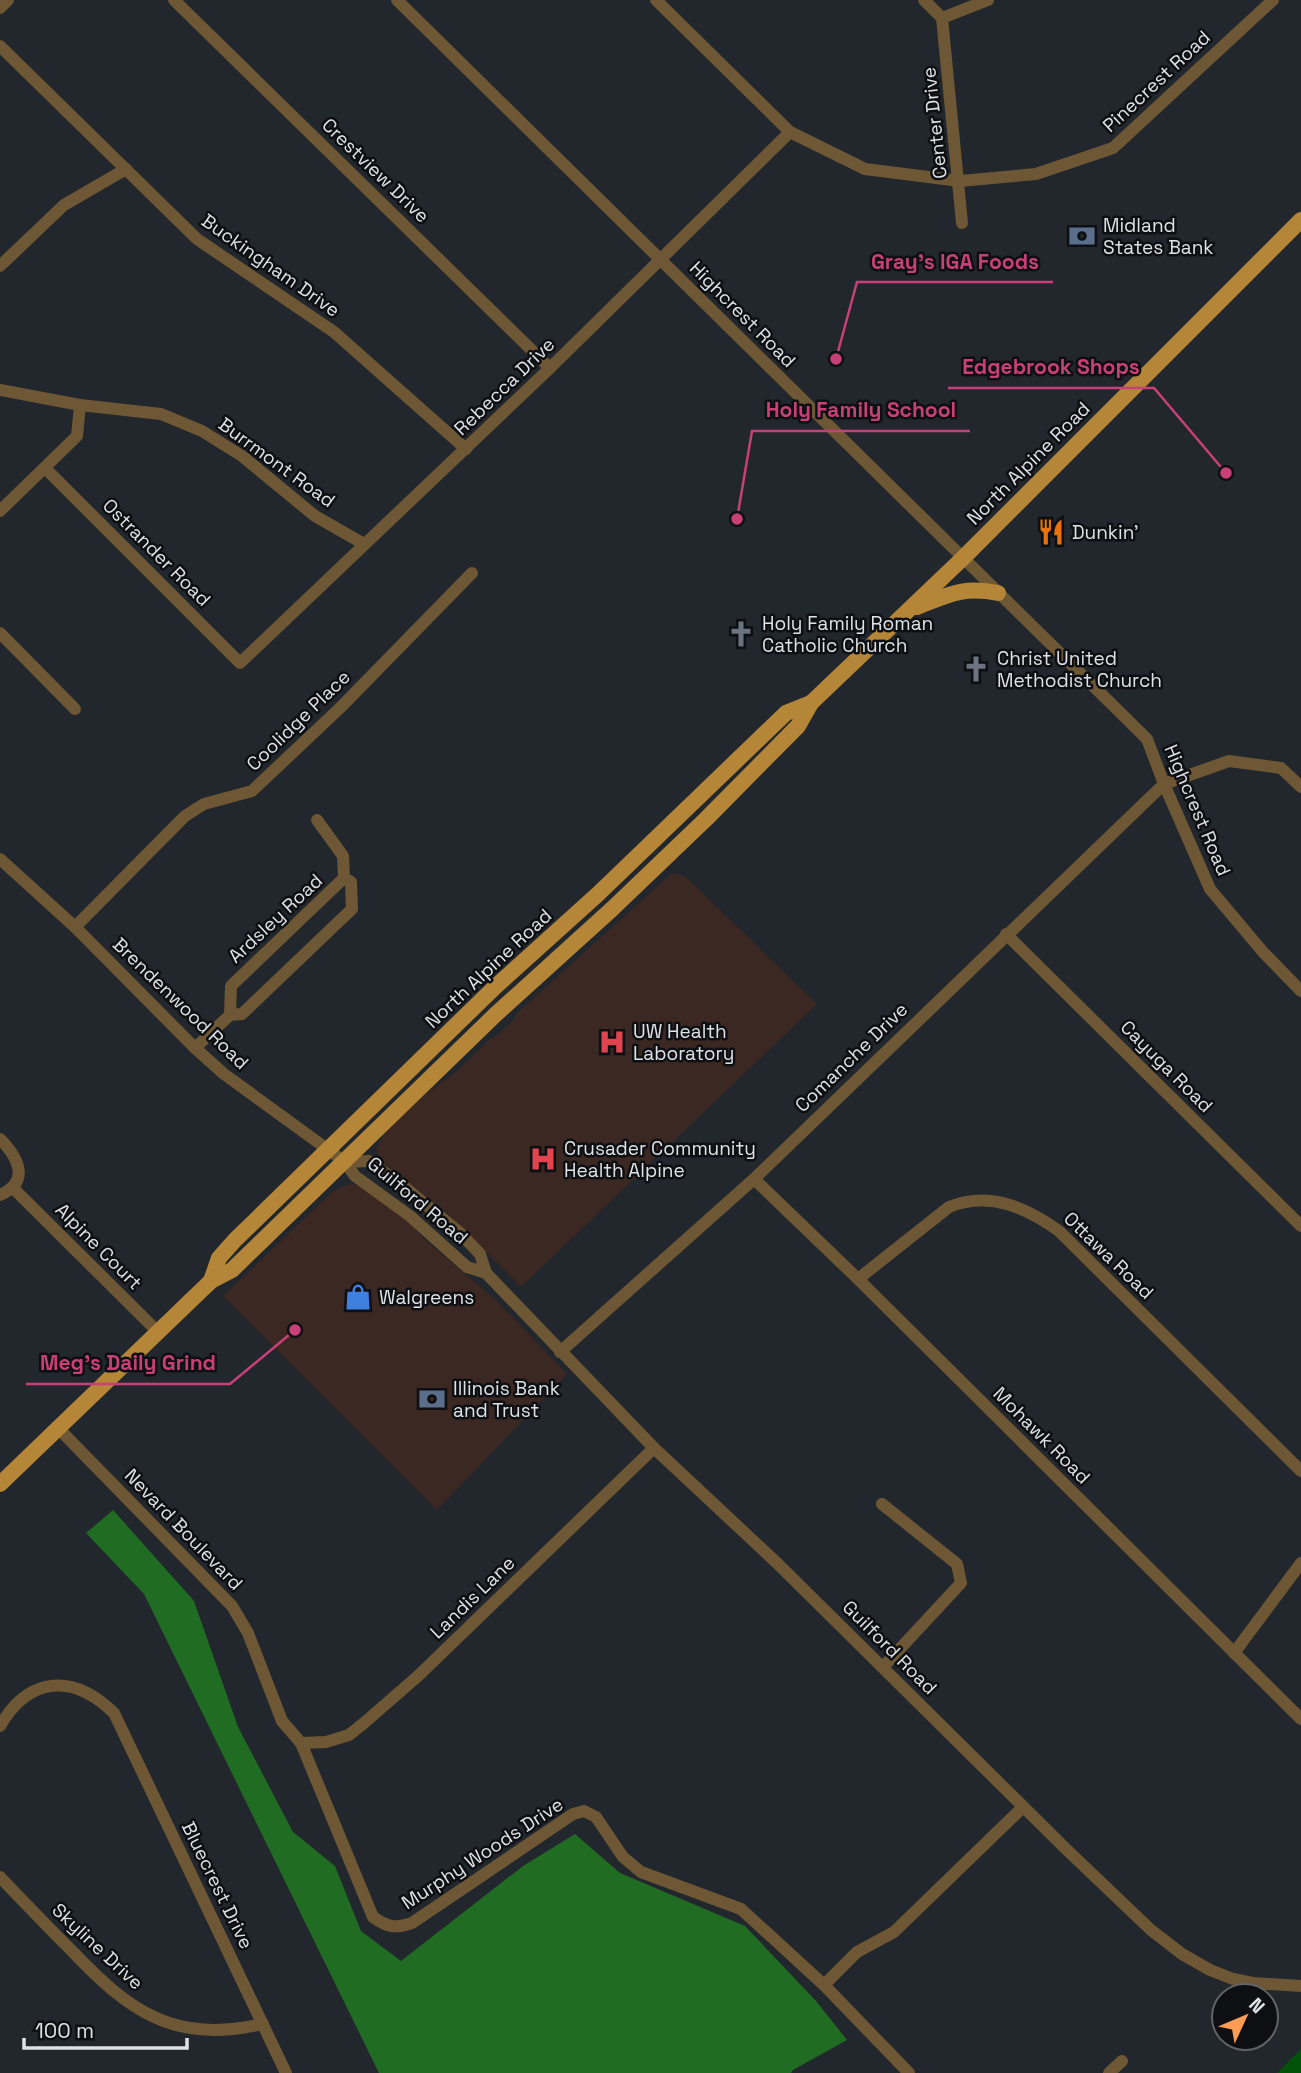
<svg xmlns="http://www.w3.org/2000/svg" width="1301" height="2073" viewBox="0 0 1301 2073" font-family="'Space Grotesk',sans-serif">
  <style>
    .commercial { fill: #3b2822 }
    .green { fill: #005209 }
    .forest { fill: #216c23 }
    .lines { fill: none; stroke-linecap: round; stroke-linejoin: round }
    .minor { stroke: #6e5734; stroke-width: 12 }
    .major { stroke: #b58538; stroke-width: 16 }
    .labels { text-anchor: middle; stroke-width: 5; stroke-linejoin: round; paint-order: stroke }
    .street-label { font-size: 19px; fill: #dee2e6; stroke: #0d0f12 }
    .poi-label { font-size: 19px; fill: #dee2e6; stroke: #0d0f12; text-anchor: start }
    .leader { fill: none; stroke: #c84077; stroke-width: 2.5 }
    .callout-dot { fill: #c84077; stroke: #0d0f12; stroke-width: 2.5 }
    .callout-label { font-size: 21px; text-anchor: middle; font-weight: bold; fill: #c84077; stroke: #0d0f12; stroke-width: 5; stroke-linejoin: round; paint-order: stroke }
  </style>
  <rect width="100%" height="100%" fill="#21272c"/>
  <g class="commercial">
    <path d="M672 873 685 876 817 1004 521 1287 450 1216 380 1160 376 1148 388 1128 418 1100 457 1071 490 1039 495 1037 514 1020 516 1014Z"/>
    <path d="M351 1184 361 1186 406 1217 423 1238 495 1299 567 1374 437 1510 223 1296 330 1194 338 1188Z"/>
  </g>
  <path class="green" d="M1301 2049V2073H1277Z"/>
  <path class="forest" d="M113 1510 194 1601 238 1727 293 1832 335 1866 361 1931 401 1961 523 1866 575 1834 620 1873 745 1926 816 2001 847 2040 793 2070 791 2073H379L144 1594 86 1533Z"/>
  <g class="lines">
    <g class="minor">
      <path d="M174 0 550 368"/>
      <path d="M397 0 1147 739 1164 784 1210 889 1263 952 1301 991"/>
      <path d="M656 0 790 132 865 169 960 181 1036 174 1113 148 1273 0"/>
      <path d="M924 0 942 18"/>
      <path d="M0 8 8 0"/>
      <path d="M942 18 962 223"/>
      <path d="M942 18 988 0"/>
      <path d="M0 46 197 239 334 332 466 449"/>
      <path d="M0 266 64 205 126 169"/>
      <path d="M0 390 80 405 161 414 202 431 242 456 315 516 364 544"/>
      <path d="M45 468 240 663 550 368 790 132"/>
      <path d="M0 511 77 436 80 405"/>
      <path d="M0 633 75 709"/>
      <path d="M317 820 343 856 344 878"/>
      <path d="M0 859 75 927 195 1048 224 1074 345 1162 355 1176 410 1216 467 1267 486 1273"/>
      <path d="M75 927 185 816 204 804 252 791 341 707 472 573"/>
      <path d="M1006 934 1301 1226"/>
      <path d="M195 1048 230 1015 242 1014 352 909 351 882 344 878 231 986 230 1015"/>
      <path d="M0 1139C18 1157 31 1182 0 1195"/>
      <path d="M345 1162 369 1161 403 1186 460 1233 480 1254 486 1273 654 1448 778 1564 1066 1849 1151 1930 1182 1954 1210 1970 1233 1979 1253 1983 1301 1986"/>
      <path d="M754 1179 858 1279 1301 1719"/>
      <path d="M13 1188 158 1332"/>
      <path d="M858 1279 949 1207C989 1191 1026 1207 1059 1231L1301 1471"/>
      <path d="M560 1352 754 1179 1164 784 1229 761 1281 768 1301 787"/>
      <path d="M58 1428 232 1606 248 1633 282 1721 301 1743 373 1917C387 1927 395 1929 412 1923L573 1814 584 1811 596 1817 623 1857 641 1872 741 1909 824 1985 909 2073"/>
      <path d="M882 1504 957 1564 961 1583 883 1667"/>
      <path d="M1234 1653 1301 1563"/>
      <path d="M0 1726C29 1676 73 1673 114 1713L286 2073"/>
      <path d="M301 1743 326 1742 349 1735 364 1723 418 1676 654 1448"/>
      <path d="M0 1877C24 1902 47 1926 71 1950 130 2012 174 2044 263 2024"/>
      <path d="M824 1985 857 1952 894 1932 1023 1807"/>
      <path d="M1109 2073 1122 2061"/>
    </g>
    <g class="major">
      <path d="M917 607C948 595 963 586 998 593"/>
      <path d="M211 1281 219 1258 235 1240 495 987 598 894 786 713 811 703"/>
      <path d="M0 1484 211 1281 232 1270 495 1015 612 909 706 819 798 726 811 703 962 559 1301 220"/>
    </g>
  </g>
  <defs>
    <g id="bank-bare" transform="scale(2.1)"><path d="M-6-4H6V4H-6ZM0-2.3a2.3 2.3 0 1 0 0 4.6a2.3 2.3 0 1 0 0-4.6Z" fill="#5c6f8a" stroke="#0d0f12" stroke-width="2.5" paint-order="stroke"/></g>
    <g id="restaurant-bare" transform="scale(2.1)"><path d="M-5-6h1v4h1v-4h1v4h1v-4h1v5L-1.5 .5V6h-2V.5L-5-1ZM5-6V6H3V1.5H1.5Q1.5-4 5-6Z" fill="#e8710a" stroke="#0d0f12" stroke-width="2.5" paint-order="stroke"/></g>
    <g id="church-bare" transform="scale(2.1)"><path d="M-1.2-6h2.4v3.5h3.3v2.4h-3.3V6h-2.4V-.1h-3.3v-2.4h3.3Z" fill="#6b7280" stroke="#0d0f12" stroke-width="2.5" paint-order="stroke"/></g>
    <g id="hospital-bare" transform="scale(2.1)"><path d="M-5-5h3v3.5h4V-5h3V5h-3V1.5h-4V5h-3Z" fill="#e0444e" stroke="#0d0f12" stroke-width="2.5" paint-order="stroke"/></g>
    <g id="shop-bare" transform="scale(2.1)"><path d="M-5-2.5h2.3a2.7 3.5 0 0 1 5.4 0H5L5.5 6h-11ZM-1.5-2.5h3a1.5 2.3 0 0 0-3 0Z" fill="#3f7fe0" stroke="#0d0f12" stroke-width="2.5" paint-order="stroke"/></g>
  </defs>
  <g fill-rule="evenodd">
    <use href="#bank-bare" x="1082" y="236"/>
    <use href="#restaurant-bare" x="1051" y="532"/>
    <use href="#church-bare" x="741" y="634"/>
    <use href="#church-bare" x="976" y="669"/>
    <use href="#hospital-bare" x="612" y="1042"/>
    <use href="#hospital-bare" x="543" y="1159"/>
    <use href="#shop-bare" x="358" y="1297"/>
    <use href="#bank-bare" x="432" y="1399"/>
  </g>
  <g class="labels">
    <g class="street-label">
      <text transform="translate(1156 81) rotate(-43)" y="7">Pinecrest Road</text>
      <text transform="translate(934 123) rotate(-96)" y="7">Center Drive</text>
      <text transform="translate(376 170) rotate(44)" y="7">Crestview Drive</text>
      <text transform="translate(271 265) rotate(35)" y="7">Buckingham Drive</text>
      <text transform="translate(743 314) rotate(45)" y="7">Highcrest Road</text>
      <text transform="translate(504 386) rotate(-44)" y="7">Rebecca Drive</text>
      <text transform="translate(277 462) rotate(36)" y="7">Burrmont Road</text>
      <text transform="translate(1028 463) rotate(-45)" y="7">North Alpine Road</text>
      <text transform="translate(157 552) rotate(45)" y="7">Ostrander Road</text>
      <text transform="translate(298 720) rotate(-44)" y="7">Coolidge Place</text>
      <text transform="translate(1198 810) rotate(67)" y="7">Highcrest Road</text>
      <text transform="translate(275 918) rotate(-43)" y="7">Ardsley Road</text>
      <text transform="translate(488 968) rotate(-43)" y="7">North Alpine Road</text>
      <text transform="translate(181 1003) rotate(44)" y="7">Brendenwood Road</text>
      <text transform="translate(851 1057) rotate(-44)" y="7">Comanche Drive</text>
      <text transform="translate(1167 1066) rotate(45)" y="7">Cayuga Road</text>
      <text transform="translate(418 1200) rotate(40)" y="7">Guilford Road</text>
      <text transform="translate(99 1246) rotate(45)" y="7">Alpine Court</text>
      <text transform="translate(1109 1255) rotate(44)" y="7">Ottawa Road</text>
      <text transform="translate(1042 1435) rotate(45)" y="7">Mohawk Road</text>
      <text transform="translate(184 1529) rotate(46)" y="7">Nevard Boulevard</text>
      <text transform="translate(472 1597) rotate(-44)" y="7">Landis Lane</text>
      <text transform="translate(890 1647) rotate(45)" y="7">Guilford Road</text>
      <text transform="translate(482 1853) rotate(-33)" y="7">Murphy Woods Drive</text>
      <text transform="translate(218 1885) rotate(64)" y="7">Bluecrest Drive</text>
      <text transform="translate(98 1946) rotate(43)" y="7">Skyline Drive</text>
    </g>
    <g class="poi-label">
      <text x="1103" y="232">Midland<tspan x="1103" dy="22">States Bank</tspan></text>
      <text x="1072" y="539">Dunkin'</text>
      <text x="762" y="630">Holy Family Roman<tspan x="762" dy="22">Catholic Church</tspan></text>
      <text x="997" y="665">Christ United<tspan x="997" dy="22">Methodist Church</tspan></text>
      <text x="633" y="1038">UW Health<tspan x="633" dy="22">Laboratory</tspan></text>
      <text x="564" y="1155">Crusader Community<tspan x="564" dy="22">Health Alpine</tspan></text>
      <text x="379" y="1304">Walgreens</text>
      <text x="453" y="1395">Illinois Bank<tspan x="453" dy="22">and Trust</tspan></text>
    </g>
  </g>
  <path class="leader" d="M836 359L857 282H1053M1226 473L1154 388H948M737 519L752 431H970M295 1330L230 1384H26"/>
  <g class="callout-dot">
    <circle cx="836" cy="359" r="7"/>
    <circle cx="1226" cy="473" r="7"/>
    <circle cx="737" cy="519" r="7"/>
    <circle cx="295" cy="1330" r="7"/>
  </g>
  <g class="callout-label">
    <text x="955" y="269">Gray's IGA Foods</text>
    <text x="1051" y="374">Edgebrook Shops</text>
    <text x="861" y="417">Holy Family School</text>
    <text x="128" y="1370">Meg's Daily Grind</text>
  </g>
  <g transform="translate(1245 2017) rotate(46)"><circle r="33" fill="#0d0f12" stroke="#616367" stroke-width="2"/>
  <path d="M0-5L12 26L0 18L-12 26Z" fill="#fc9d53"/>
  <text y="-10" font-size="19" font-weight="bold" text-anchor="middle" fill="#dee2e6">N</text>
  </g>
  <path d="M24 2038v10h163v-10" fill="none" stroke="#dee2e6" stroke-width="3.5"/>
  <text x="35" y="2038" font-size="21" fill="#dee2e6" stroke="#0d0f12" stroke-width="5" paint-order="stroke">100 m</text>
</svg>
